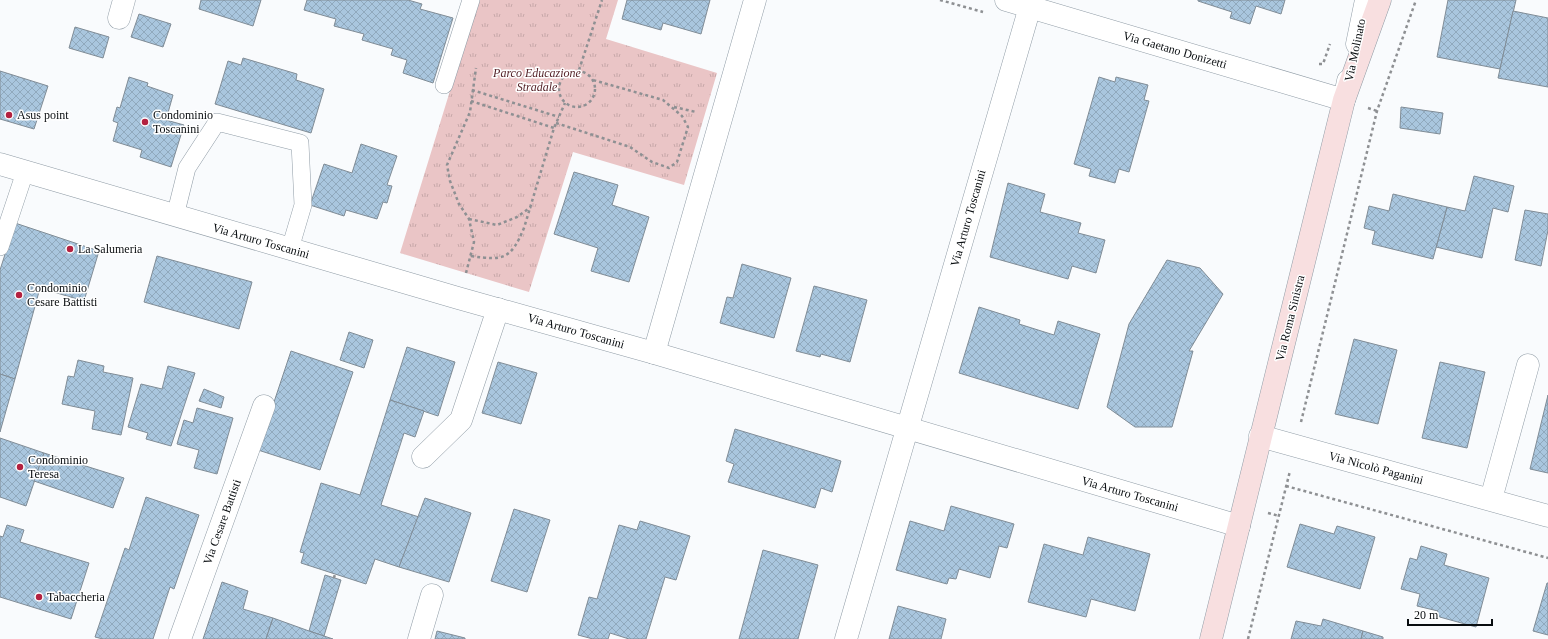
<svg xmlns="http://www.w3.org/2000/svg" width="1548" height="639" viewBox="0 0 1548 639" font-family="Georgia,serif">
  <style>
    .grass { fill: url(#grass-tufts) }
    .building { fill: url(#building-cross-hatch); stroke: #808c96 }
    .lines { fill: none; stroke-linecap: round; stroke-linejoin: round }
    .lane-casing { stroke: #909ca6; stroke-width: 18 }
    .street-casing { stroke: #909ca6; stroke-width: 23 }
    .secondary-casing { stroke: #909ca6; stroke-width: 23 }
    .path { stroke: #8e9093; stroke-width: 2.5; stroke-dasharray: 3 3; stroke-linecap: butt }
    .lane { stroke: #fff; stroke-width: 17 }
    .street { stroke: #fff; stroke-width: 22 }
    .secondary { stroke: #f8dfe0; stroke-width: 22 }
    .poi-dot { fill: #b32140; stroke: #fff; stroke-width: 1.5 }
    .labels { text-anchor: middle; stroke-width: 3; stroke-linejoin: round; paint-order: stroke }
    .street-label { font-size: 12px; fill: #090d10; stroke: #fff }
    .park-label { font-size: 12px; font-style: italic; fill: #511e24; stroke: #fff }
    .poi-label { font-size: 12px; fill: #090d10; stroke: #fff; text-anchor: start }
  </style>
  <defs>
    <pattern id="grass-tufts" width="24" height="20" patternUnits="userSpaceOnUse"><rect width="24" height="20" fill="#eac5c6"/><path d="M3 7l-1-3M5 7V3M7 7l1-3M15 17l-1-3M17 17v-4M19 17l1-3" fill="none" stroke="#c7a8a9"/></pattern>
    <pattern id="building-cross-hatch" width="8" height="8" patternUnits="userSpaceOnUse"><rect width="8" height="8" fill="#a9c6de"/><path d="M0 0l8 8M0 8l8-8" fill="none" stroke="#90a9bd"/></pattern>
  </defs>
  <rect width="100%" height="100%" fill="#f9fbfd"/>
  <path class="grass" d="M478 0H618L606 39 717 73 684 185 573 152 529 292 400 253Z"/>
  <g class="building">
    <path d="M201 0H261L253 26 199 9Z"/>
    <path d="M307 0H408L422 4 420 9 453 18 433 83 403 73 407 60 391 55 393 49 362 40 364 34 334 26 336 19 304 10Z"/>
    <path d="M627 0H710L701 34 663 23 661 30 622 19Z"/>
    <path d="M1198 0H1285L1281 14 1256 6 1250 24 1230 18 1232 12 1198 1Z"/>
    <path d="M1448 0H1516L1500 69 1437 57Z"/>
    <path d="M1513 11 1548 18V87L1498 78Z"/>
    <path d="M139 14 171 24 163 47 131 37Z"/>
    <path d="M75 27 109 37 103 58 69 48Z"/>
    <path d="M243 58 297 74 296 80 324 89 311 133 215 104 228 61 241 65Z"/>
    <path d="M0 71 48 86 34 129 0 119Z"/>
    <path d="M129 77 148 83 147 86 173 95 166 120 184 125 171 167 140 157 142 150 113 141 118 123 113 121 117 107 120 108Z"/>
    <path d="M1099 77 1115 82 1116 77 1148 85 1144 100 1149 101 1129 172 1119 169 1115 183 1089 176 1091 169 1074 164Z"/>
    <path d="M1401 107 1443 113 1440 134 1400 128Z"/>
    <path d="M361 144 397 156 387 185 392 186 387 203 383 202 377 219 346 210 344 216 310 205 324 164 352 173Z"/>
    <path d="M574 172 618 185 612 205 649 217 629 282 591 271 598 248 554 234Z"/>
    <path d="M1474 176 1514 186 1508 212 1493 208 1482 258 1436 247 1447 207 1465 211Z"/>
    <path d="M1008 183 1045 194 1040 212 1081 223 1078 233 1105 240 1096 273 1072 266 1068 279 990 257Z"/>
    <path d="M1393 194 1447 207 1433 259 1372 244 1375 231 1364 228 1369 206 1389 211Z"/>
    <path d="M1525 210 1548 214V230L1541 266 1515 260Z"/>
    <path d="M15 223 99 251 84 301 40 288 15 379 0 374V270Z"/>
    <path d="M157 256 252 282 239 329 144 302Z"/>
    <path d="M1167 260 1200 268 1223 294 1189 351H1193L1172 427H1135L1107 407 1129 324Z"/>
    <path d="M742 264 791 278 774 338 720 323 727 297 733 298Z"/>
    <path d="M814 286 867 300 850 362 821 354 820 357 796 351Z"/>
    <path d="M979 307 1020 320 1019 324 1054 335 1058 321 1100 334 1078 409 959 373Z"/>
    <path d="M349 332 373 340 364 368 340 360Z"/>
    <path d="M1354 339 1397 350 1378 424 1335 414Z"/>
    <path d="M407 347 455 362 438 416 390 400Z"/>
    <path d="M291 351 353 372 320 470 258 450Z"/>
    <path d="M78 360 104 366 103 372 133 378 121 435 92 429 95 411 62 404 68 376 74 377Z"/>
    <path d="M498 362 537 373 521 424 482 413Z"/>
    <path d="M1440 362 1485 372 1467 448 1422 438Z"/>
    <path d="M168 366 195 373 171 446 146 439 148 433 128 427 141 384 162 389Z"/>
    <path d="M0 374 15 379 0 432Z"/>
    <path d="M204 389 224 397 221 408 199 401Z"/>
    <path d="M1548 395V473L1530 469Z"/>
    <path d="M390 400 424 411 415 437 404 433 381 505 419 517 399 567 375 559 366 584 301 563 304 553 300 552 321 483 360 495Z"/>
    <path d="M197 408 233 418 217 474 194 468 199 450 177 444 184 420 193 423Z"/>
    <path d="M735 429 841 461 832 492 821 488 815 508 728 482 734 464 726 461Z"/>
    <path d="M0 438 44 453 26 506 0 497Z"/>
    <path d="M44 453 124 478 113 508 34 481Z"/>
    <path d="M146 497 199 515 174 589 170 587 153 639H103L95 637 125 548 129 550Z"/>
    <path d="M425 498 471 513 449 582 399 567Z"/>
    <path d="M951 506 1014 524 1007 548 999 546 990 578 959 569 956 579 949 578 947 584 896 570 910 521 944 531Z"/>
    <path d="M514 509 550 520 527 592 491 581Z"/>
    <path d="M640 521 690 536 676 580 665 577 646 639H629L610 633 608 639H593L578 635 589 597 597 599 619 525 637 530Z"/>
    <path d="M1300 524 1334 534 1337 526 1375 537 1360 589 1287 567Z"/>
    <path d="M7 525 24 530 20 542 89 563 71 619 0 597V536L3 537Z"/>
    <path d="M1088 537 1150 554 1135 611 1091 599 1086 617 1028 602 1044 544 1083 555Z"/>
    <path d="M1421 546 1447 554 1444 565 1489 578 1476 627 1436 616 1438 611 1417 606 1420 594 1401 589 1410 558 1417 560Z"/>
    <path d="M763 550 818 565 798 639H739Z"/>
    <path d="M325 575 341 580 324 636 309 631Z"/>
    <path d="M222 582 248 591 243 609 273 618 266 639H203Z"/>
    <path d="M1547 583H1548V635L1533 631Z"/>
    <path d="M898 606 946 619 941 639H889Z"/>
    <path d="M273 618 309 631 333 639H266Z"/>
    <path d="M1323 619 1363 631 1361 639H1291L1296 621 1321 626Z"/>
    <path d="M437 631 465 638V639H435Z"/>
    <path d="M1363 631 1383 637V639H1361Z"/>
  </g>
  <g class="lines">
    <g class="lane-casing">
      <g id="lane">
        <path d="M444 85 471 0"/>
        <path d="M175 216 187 168 217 122 300 143 303 205 290 249"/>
        <path d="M0 247 25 172"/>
      </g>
    </g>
    <g class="street-casing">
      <g id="street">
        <path d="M1006 0 1344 100 1348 81"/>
        <path d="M119 18 124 0"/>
        <path d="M1357 44 1366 0"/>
        <path d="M0 164 458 298 654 353 1239 526"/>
        <path d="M654 353 755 0"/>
        <path d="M1260 436 1548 516"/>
        <path d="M423 457 461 420 498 309"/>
        <path d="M1491 499 1528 365"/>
        <path d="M180 639 264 406"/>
        <path d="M419 639 432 595"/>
        <path d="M846 639 1032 0"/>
      </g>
    </g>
    <g class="secondary-casing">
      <path id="secondary" d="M1211 639 1344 100 1380 0"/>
    </g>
    <g class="path">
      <path d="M940 0 983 12"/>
      <path d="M1319 64H1323L1330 44"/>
      <path d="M579 70 602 0"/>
      <circle cx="577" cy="89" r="18"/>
      <path d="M472 90 559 117"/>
      <path d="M471 101 554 128"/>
      <path d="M674 107 696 112"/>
      <path d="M1368 108 1377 111"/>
      <path d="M556 123 630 147 652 162 669 168 677 162 688 127 682 116 663 100 593 80"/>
      <path d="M469 219 497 225 517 217 531 207"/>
      <path d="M471 256C504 261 511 259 524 228L554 128 565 103"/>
      <path d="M466 273 474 242 469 219 459 204 450 181 447 165 470 112 476 68"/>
      <path d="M1301 422 1377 111 1416 0"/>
      <path d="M1286 486 1548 558"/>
      <path d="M1268 513 1279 516"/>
      <path d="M334 578 335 574"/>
      <path d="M1248 639 1290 471"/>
    </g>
    <use href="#lane" class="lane"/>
    <use href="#street" class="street"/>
    <use href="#secondary" class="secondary"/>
  </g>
  <g class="poi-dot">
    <circle cx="9" cy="115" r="4"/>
    <circle cx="145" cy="122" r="4"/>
    <circle cx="70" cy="249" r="4"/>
    <circle cx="19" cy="295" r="4"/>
    <circle cx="20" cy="467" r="4"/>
    <circle cx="39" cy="597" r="4"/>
  </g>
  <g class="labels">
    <g class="street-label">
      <text transform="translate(1175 50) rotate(16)" y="4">Via Gaetano Donizetti</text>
      <text transform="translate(1355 50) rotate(-78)" y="4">Via Molinato</text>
      <text transform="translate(968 218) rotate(-74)" y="4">Via Arturo Toscanini</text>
      <text transform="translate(261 241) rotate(16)" y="4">Via Arturo Toscanini</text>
      <text transform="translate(1290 318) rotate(-76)" y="4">Via Roma Sinistra</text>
      <text transform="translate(576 331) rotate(16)" y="4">Via Arturo Toscanini</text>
      <text transform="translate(1376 468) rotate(15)" y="4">Via Nicolò Paganini</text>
      <text transform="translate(1130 494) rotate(16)" y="4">Via Arturo Toscanini</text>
      <text transform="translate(222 522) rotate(-70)" y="4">Via Cesare Battisti</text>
    </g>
    <g class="park-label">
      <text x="537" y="77">Parco Educazione<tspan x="537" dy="14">Stradale</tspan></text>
    </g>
    <g class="poi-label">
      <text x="17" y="119">Asus point</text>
      <text x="153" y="119">Condominio<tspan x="153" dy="14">Toscanini</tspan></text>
      <text x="78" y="253">La Salumeria</text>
      <text x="27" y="292">Condominio<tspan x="27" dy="14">Cesare Battisti</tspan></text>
      <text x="28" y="464">Condominio<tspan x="28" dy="14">Teresa</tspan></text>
      <text x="47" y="601">Tabaccheria</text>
    </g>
  </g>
  <path d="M1408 619v6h84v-6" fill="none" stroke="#090d10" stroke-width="2"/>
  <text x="1414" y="619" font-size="12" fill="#090d10" stroke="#ffffff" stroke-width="3" paint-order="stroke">20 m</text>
</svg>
